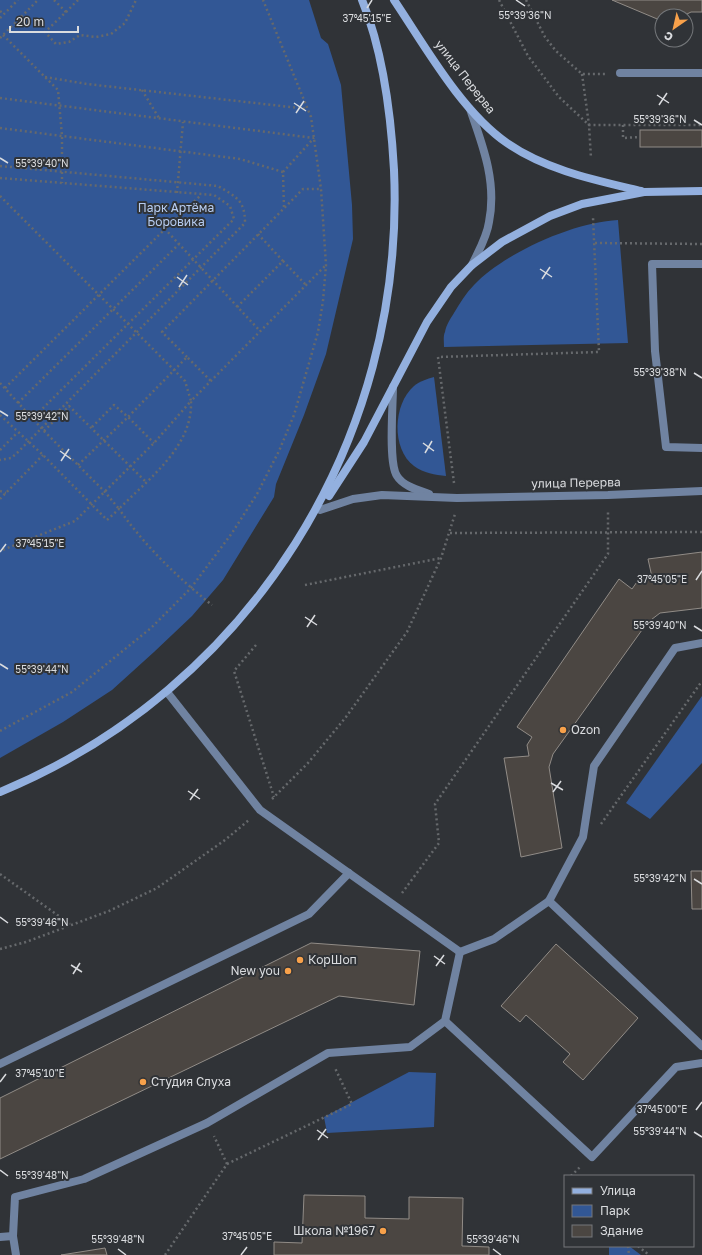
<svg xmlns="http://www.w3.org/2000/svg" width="702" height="1255" viewBox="0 0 702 1255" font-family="'Golos Text',sans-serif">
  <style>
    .green { fill: #325795 }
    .building { fill: #4b4642; stroke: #918c87 }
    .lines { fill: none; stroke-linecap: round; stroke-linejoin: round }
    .path { stroke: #66696c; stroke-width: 2.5; stroke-dasharray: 2 3; stroke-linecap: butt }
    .lane { stroke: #7083a1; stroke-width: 8 }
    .street { stroke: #7083a1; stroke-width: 8 }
    .secondary { stroke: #93b0df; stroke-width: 8 }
    .ticks { fill: none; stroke: #dadcdf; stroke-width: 1.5 }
    .poi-dot { fill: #f8a14a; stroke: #303337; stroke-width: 1.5 }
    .labels { text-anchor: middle; stroke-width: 4; stroke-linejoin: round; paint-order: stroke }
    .street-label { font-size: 12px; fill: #dadcdf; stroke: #303337 }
    .park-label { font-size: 12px; fill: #b6ccf1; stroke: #303337 }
    .poi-label { font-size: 12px; fill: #dadcdf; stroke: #303337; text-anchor: start }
    .ticks-label { font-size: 10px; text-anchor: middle; fill: #dadcdf; stroke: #303337; stroke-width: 4; stroke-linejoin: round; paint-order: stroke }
  </style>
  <rect width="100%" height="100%" fill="#303337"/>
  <g class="green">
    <path d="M0 0H309L321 38 328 44 341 85 352 205 353 239 326 354 304 415 276 484 274 497 223 580 192 616 154 652 112 690 63 722 0 758Z"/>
    <path d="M618 220 628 343 444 347C444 342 443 336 445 332 446 325 451 318 454 313 460 303 466 293 474 285 504 253 574 222 618 220Z"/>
    <path d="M434 377 446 476C435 475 424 473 414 466 391 449 393 404 414 386 420 381 427 379 434 377Z"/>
    <path d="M702 696V763L650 819 626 803Z"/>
    <path d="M409 1072 436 1073 434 1127 327 1133 324 1117Z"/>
    <path d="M609 1246H629L641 1255H609Z"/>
  </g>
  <g class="building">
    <path d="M612 0H702V12H691L683 16H662V21Z"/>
    <rect x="640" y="130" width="62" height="17"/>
    <path d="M702 552V608L660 613 647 623 553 754 549 767 562 848 521 857 504 758 529 756 527 745 532 737 517 727 619 579 632 589 639 579 652 577 648 559Z"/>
    <path d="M691 871H702V909H692Z"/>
    <path d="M311 943 420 951 414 1005 339 996 0 1159V1098Z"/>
    <path d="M556 944 638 1018 583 1080 563 1062 570 1054 526 1015 520 1022 501 1006Z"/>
    <path d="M304 1195 365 1196V1218L409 1219V1197L463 1198 462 1246 489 1247V1255H274V1242L302 1243Z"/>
    <path d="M105 1248 107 1255H61Z"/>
  </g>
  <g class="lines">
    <g class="path">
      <path d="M54 0 66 12 45 32 56 44 69 42 80 35 96 37 111 34 125 23 136 0"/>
      <path d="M499 0 528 56 559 97 589 125H702"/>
      <path d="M526 0 545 37 556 51 582 74H605"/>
      <path d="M0 11 4 14"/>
      <path d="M66 12 78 0"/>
      <path d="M0 18 18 0"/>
      <path d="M3 35 58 90 62 136V183"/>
      <path d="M0 38 38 0"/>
      <path d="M582 74 589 125 591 158"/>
      <path d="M45 77 87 84 308 109"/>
      <path d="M142 90 159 118"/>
      <path d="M0 98 314 138"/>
      <path d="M623 125V138L640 137"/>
      <path d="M0 128 240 159 283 172 284 208"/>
      <path d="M0 166 218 186C236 197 245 200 245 223L16 454 11 458 0 460"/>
      <path d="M283 172 314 138"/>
      <path d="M0 178 214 195 230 206 234 219 32 419"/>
      <path d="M177 193 183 122"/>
      <path d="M0 196 185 381 191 401 154 443 75 521 0 551"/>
      <path d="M165 229 201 195"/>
      <path d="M595 243 702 244"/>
      <path d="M283 261 306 285"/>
      <path d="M237 307 283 261 258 234"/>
      <path d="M187 357 162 332 303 189H321"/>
      <path d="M0 383 44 431 105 492 119 509C148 479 193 447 191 401L325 266"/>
      <path d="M5 388 165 229 260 331"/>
      <path d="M18 403 179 244"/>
      <path d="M0 415 43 455 107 520 119 509C145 546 177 577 212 605"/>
      <path d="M92 427 114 405 128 417 187 357 211 381"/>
      <path d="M44 431 69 406 146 482"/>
      <path d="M0 450 17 433"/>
      <path d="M78 465 128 417 154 443"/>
      <path d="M454 483 438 357 599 352 593 217"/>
      <path d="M0 491 6 493"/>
      <path d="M0 499 43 455"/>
      <path d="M450 533 702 532"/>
      <path d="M305 585 441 558"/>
      <path d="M256 645 234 671 274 797"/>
      <path d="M0 731 72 692 151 628 191 588 232 533 257 494 279 451 294 415 318 332 323 301 326 265 321 189 311 117 263 0"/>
      <path d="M272 799 308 763 346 717 407 632 441 558 455 514"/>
      <path d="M601 824 702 681"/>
      <path d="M0 874 70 924"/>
      <path d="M402 893 439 843 435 804 608 554V510"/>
      <path d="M0 949 26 942 109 911 157 888 225 840 249 820"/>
      <path d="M227 1164 352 1104 335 1068"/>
      <path d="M571 1176 581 1166"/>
      <path d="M628 1246 629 1255"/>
      <path d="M638 1246 649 1255"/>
      <path d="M165 1255 227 1164 214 1136"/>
    </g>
    <g class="lane">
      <path d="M620 73H702"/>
      <path d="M702 264H652L655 351 666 447 702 448"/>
      <path d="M167 692 260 810 460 952"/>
      <path d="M549 901 583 837 594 766 675 648 702 643"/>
      <path d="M460 952 494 939 549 901 702 1046"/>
      <path d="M445 1021 592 1157 676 1067 702 1063"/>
      <path d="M0 1064 309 914 349 873"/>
      <path d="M0 1237 13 1236"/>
      <path d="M16 1255 13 1236 15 1197 84 1179 207 1123 328 1053 410 1047 445 1021 460 952"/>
    </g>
    <g class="street">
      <path d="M470 109C483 146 497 182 489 222 487 237 478 252 472 265"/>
      <path d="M393 387C393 404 388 463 397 476 403 486 418 490 429 494"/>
      <path d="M320 510 353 499 382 495 457 498 608 495 702 491"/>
    </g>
    <g class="secondary">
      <path d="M394 0C425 46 461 111 507 143 546 170 595 180 641 191"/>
      <path d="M329 496 364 442 427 322 451 287 472 265 502 242 550 216 582 204 644 192 702 191"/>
      <path d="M0 792C250 689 406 440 394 170 391 115 383 51 362 0"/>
    </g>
  </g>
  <path class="ticks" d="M516 0 525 6M367 8 372 0M657 95 669 103M294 103 306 111M659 105 667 93M296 113 304 101M694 120 702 125M0 158 8 163M540 269 552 277M177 277 188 285M542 279 550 267M179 287 187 275M694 373 702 378M0 411 8 416M423 443 434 451M60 451 71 459M425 453 432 441M61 461 69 449M0 552 6 544M696 580 702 571M305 617 317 625M694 626 702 631M307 627 315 615M0 664 8 669M551 783 563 790M188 791 200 799M553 792 561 781M190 800 198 789M694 879 702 884M0 917 8 923M434 956 445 964M71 965 82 972M436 966 444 955M73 974 80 963M0 1082 6 1074M696 1110 702 1102M317 1130 328 1138M694 1132 702 1137M318 1140 326 1129M0 1170 8 1176M118 1249 126 1255M493 1249 501 1255M241 1255 247 1247"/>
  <g class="poi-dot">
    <circle cx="563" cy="730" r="4"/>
    <circle cx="300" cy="960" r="4"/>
    <circle cx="288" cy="971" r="4"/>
    <circle cx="143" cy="1082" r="4"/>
    <circle cx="383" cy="1231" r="4"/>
  </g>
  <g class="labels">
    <g class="street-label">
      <text transform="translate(465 77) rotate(52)" y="4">улица Перерва</text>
      <text transform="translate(576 483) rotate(-1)" y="4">улица Перерва</text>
    </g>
    <g class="park-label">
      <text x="176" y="212">Парк Артёма<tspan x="176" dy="14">Боровика</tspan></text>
    </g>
    <g class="poi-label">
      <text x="571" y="734">Ozon</text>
      <text x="308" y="964">КорШоп</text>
      <text x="280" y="975" text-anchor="end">New you</text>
      <text x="151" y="1086">Студия Слуха</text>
      <text x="375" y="1235" text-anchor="end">Школа №1967</text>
    </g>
  </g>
  <g class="ticks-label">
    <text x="525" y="19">55°39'36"N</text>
    <text x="367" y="22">37°45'15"E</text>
    <text x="660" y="123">55°39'36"N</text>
    <text x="42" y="167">55°39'40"N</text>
    <text x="660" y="376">55°39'38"N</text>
    <text x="42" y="420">55°39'42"N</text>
    <text x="40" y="547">37°45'15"E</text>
    <text x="662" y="583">37°45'05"E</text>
    <text x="660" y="629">55°39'40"N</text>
    <text x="42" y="673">55°39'44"N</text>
    <text x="660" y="882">55°39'42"N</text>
    <text x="42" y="926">55°39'46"N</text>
    <text x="40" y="1077">37°45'10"E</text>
    <text x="662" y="1113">37°45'00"E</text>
    <text x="660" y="1135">55°39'44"N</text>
    <text x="42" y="1179">55°39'48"N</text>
    <text x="247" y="1240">37°45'05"E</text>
    <text x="118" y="1243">55°39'48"N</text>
    <text x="493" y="1243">55°39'46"N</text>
  </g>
  <rect x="564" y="1175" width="130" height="72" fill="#303337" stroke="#74777a"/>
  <rect x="572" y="1188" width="20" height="6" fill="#93b0df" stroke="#74777a"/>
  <text x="600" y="1195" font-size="12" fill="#dadcdf">Улица</text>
  <rect x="572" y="1205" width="20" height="12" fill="#325795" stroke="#74777a"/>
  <text x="600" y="1215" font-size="12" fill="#dadcdf">Парк</text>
  <rect x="572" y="1225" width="20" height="12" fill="#4b4642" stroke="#74777a"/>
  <text x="600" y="1235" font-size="12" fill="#dadcdf">Здание</text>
  <g transform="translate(674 28) rotate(214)"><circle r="19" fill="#303337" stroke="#74777a"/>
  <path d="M0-3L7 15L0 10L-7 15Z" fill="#f8a14a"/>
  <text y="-6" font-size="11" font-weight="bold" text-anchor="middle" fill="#dadcdf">С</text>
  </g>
  <path d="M10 26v6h68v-6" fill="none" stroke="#dadcdf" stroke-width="2"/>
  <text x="16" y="26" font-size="12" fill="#dadcdf" stroke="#303337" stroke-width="3" paint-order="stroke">20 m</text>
</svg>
